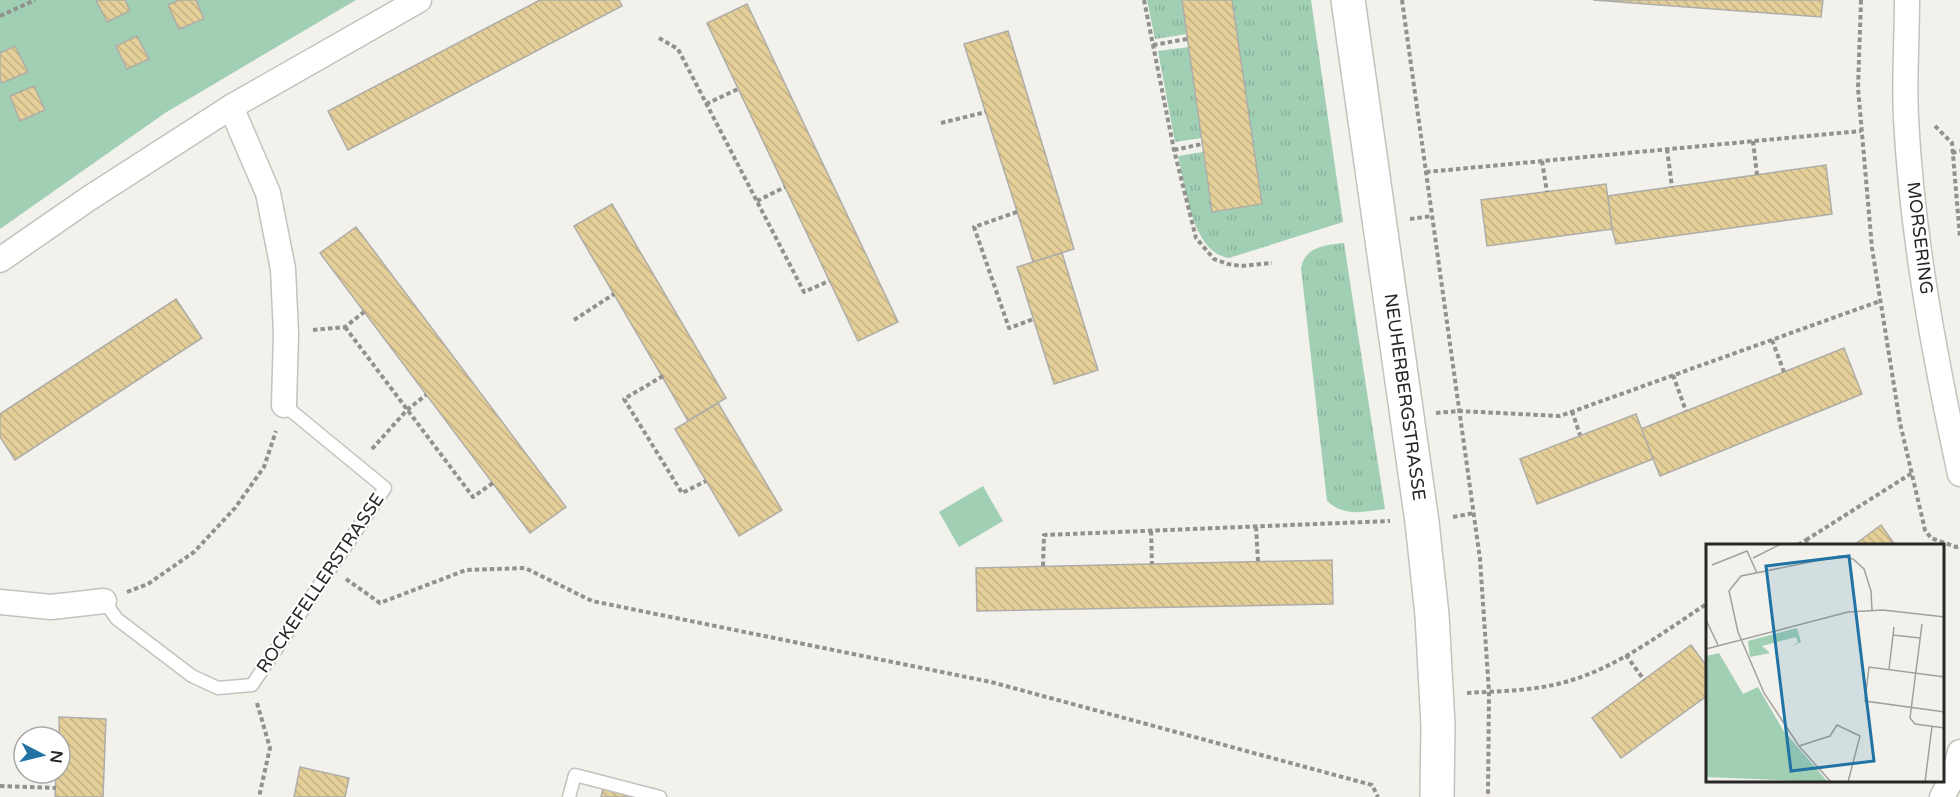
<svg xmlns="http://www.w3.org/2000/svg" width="1960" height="797" viewBox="0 0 1960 797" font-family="'Varela Round',sans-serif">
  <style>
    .grass { fill: url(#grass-tufts) }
    .green { fill: #a0cfb4 }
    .building { fill: url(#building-back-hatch); stroke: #aeada8; stroke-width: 1.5 }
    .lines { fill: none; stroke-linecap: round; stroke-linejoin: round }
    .service-casing { stroke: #c4c2bd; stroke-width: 15 }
    .minor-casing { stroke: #c4c2bd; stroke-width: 27 }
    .secondary-casing { stroke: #c4c2bd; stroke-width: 36 }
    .path { stroke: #92918e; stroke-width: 4; stroke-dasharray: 4.5 3; stroke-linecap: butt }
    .service { stroke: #fff; stroke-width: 12 }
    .minor { stroke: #fff; stroke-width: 24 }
    .secondary { stroke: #fff; stroke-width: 33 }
    .labels { text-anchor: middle; stroke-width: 4.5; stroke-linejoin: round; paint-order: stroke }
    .street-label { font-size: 18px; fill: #272725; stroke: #fff }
    .inset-road { fill: none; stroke: #a1a09c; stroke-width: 1.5 }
    .view { fill: #2073a3; fill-opacity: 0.15; stroke: #2073a3; stroke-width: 3 }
    .inset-edge { fill: none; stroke: #272725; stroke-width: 3 }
  </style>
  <defs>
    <pattern id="grass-tufts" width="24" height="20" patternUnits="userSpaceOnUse" patternTransform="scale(1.5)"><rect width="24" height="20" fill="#a0cfb4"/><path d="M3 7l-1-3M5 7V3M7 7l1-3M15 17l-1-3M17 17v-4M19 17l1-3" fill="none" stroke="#8ab29b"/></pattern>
    <pattern id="building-back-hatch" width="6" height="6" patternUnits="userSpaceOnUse" patternTransform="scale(1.5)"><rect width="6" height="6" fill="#e4cf99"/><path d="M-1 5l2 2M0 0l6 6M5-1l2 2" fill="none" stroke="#c4b284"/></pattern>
  </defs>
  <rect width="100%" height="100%" fill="#f3f1ec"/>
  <g class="grass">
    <path d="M1147 0H1182L1187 34 1155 39Z"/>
    <path d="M1232 0H1311L1343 222 1229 258C1192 253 1185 185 1178 156L1203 152 1212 211 1261 204Z"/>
    <path d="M1189 47 1202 138 1175 142 1158 51Z"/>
    <path d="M1344 243 1385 509C1364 512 1344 517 1327 501L1301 268C1305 246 1326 245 1344 243Z"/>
  </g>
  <g class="green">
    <path d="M0 0H356L165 113 0 229Z"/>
    <path d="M983 486 1003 521 959 547 939 512Z"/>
  </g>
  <g class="building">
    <path d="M96 0H125L130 11 107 22Z"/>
    <path d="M179 0H196L204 19 179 29 168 5Z"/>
    <path d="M540 0H619L622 6 348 150 328 111Z"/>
    <path d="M1182 0H1232L1262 204 1212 212Z"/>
    <path d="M1593 0H1823L1821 17Z"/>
    <path d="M747 4 898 322 858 341 707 23Z"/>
    <path d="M1008 31 1074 249 1033 262 964 44Z"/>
    <path d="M137 36 149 59 127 69 116 46Z"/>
    <path d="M15 46 28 72 2 83 0 79V53Z"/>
    <path d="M34 86 45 110 20 121 10 96Z"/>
    <path d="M1826 165 1832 214 1616 244 1612 229 1608 196Z"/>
    <path d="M1606 184 1612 229 1487 246 1481 200Z"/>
    <path d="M612 204 726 398 688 421 574 226Z"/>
    <path d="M356 227 566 507 530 533 320 253Z"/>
    <path d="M1062 253 1098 370 1054 384 1017 267Z"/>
    <path d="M176 299 202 338 15 460 0 437V414Z"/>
    <path d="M1844 348 1862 394 1660 476 1641 429Z"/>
    <path d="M718 403 782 510 739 536 675 429Z"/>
    <path d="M1636 414 1653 459 1537 504 1520 459Z"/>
    <path d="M1881 525 1895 545H1854Z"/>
    <path d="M1332 560 1333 604 977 611 976 568Z"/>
    <path d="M1691 645 1708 668V695L1621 758 1592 718Z"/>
    <path d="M59 717 106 719 103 797H55L56 773H60Z"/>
    <path d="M300 767 349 778 345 797H294Z"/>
    <path d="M603 789 633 797H601Z"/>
  </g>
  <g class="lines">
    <g class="service-casing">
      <g id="service">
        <path d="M104 601 117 619 192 676 218 688 252 685 385 488 284 405"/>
        <path d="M569 797 575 775 660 797"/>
      </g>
    </g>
    <g class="minor-casing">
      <g id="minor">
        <path d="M1907 0C1907 39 1904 79 1906 118 1912 237 1935 358 1960 474"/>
        <path d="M231 107 268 193 283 269 286 334 284 405"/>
        <path d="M0 260 88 199 231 107 419 0"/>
        <path d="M0 602 51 607 104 601"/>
        <path d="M1942 797 1954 775 1960 752"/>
      </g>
    </g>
    <g class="secondary-casing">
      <path id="secondary" d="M1348 0 1422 522 1432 615 1438 725 1437 797"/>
    </g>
    <g class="path">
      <path d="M1144 0 1174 150 1196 238 1214 259 1228 264 1241 266 1272 263"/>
      <path d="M1402 0 1480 559 1489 692 1488 797"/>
      <path d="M1861 0 1858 88 1872 248 1900 423 1925 530 1931 538 1956 547 1960 546"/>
      <path d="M0 16 35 0"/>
      <path d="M659 38 678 49 804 292 829 281"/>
      <path d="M1153 45 1187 39"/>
      <path d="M706 104 738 89"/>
      <path d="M941 123 986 112"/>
      <path d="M1935 126 1952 143 1960 238"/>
      <path d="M1753 141 1757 175"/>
      <path d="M1667 149 1672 187"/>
      <path d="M1174 150 1202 144"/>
      <path d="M1952 153 1960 151"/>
      <path d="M1542 161 1547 192"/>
      <path d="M1426 172 1861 131"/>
      <path d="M757 201 785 187"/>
      <path d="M1017 212 974 227 1009 328 1034 319"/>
      <path d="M1410 219 1432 216"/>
      <path d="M574 320 614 294"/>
      <path d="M345 327 473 497 493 483"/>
      <path d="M313 330 345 327 364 312"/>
      <path d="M1772 340 1784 372"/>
      <path d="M1673 375 1686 411"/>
      <path d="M663 376 624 399 682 493 706 481"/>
      <path d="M1572 411 1580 435"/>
      <path d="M1436 413 1458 411 1560 416 1880 301"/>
      <path d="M372 449 407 410 426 395"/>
      <path d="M1453 517 1474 513"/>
      <path d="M1256 527 1258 561"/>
      <path d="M1151 531 1152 564"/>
      <path d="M1806 540 1912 473"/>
      <path d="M1798 545 1806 540 1809 545"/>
      <path d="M1043 566 1044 535 1390 521"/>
      <path d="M346 579 380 603 466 570 525 568 592 601 991 682 1372 785 1378 797"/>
      <path d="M127 592 148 584 194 552 235 508 264 467 276 431"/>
      <path d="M1626 655 1644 680"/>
      <path d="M1467 693C1501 691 1538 691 1572 680 1621 665 1665 631 1708 603"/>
      <path d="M257 703 270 748 259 797"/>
      <path d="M0 786 56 788"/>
    </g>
    <use href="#service" class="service"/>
    <use href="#minor" class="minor"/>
    <use href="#secondary" class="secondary"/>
  </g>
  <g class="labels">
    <g class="street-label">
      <text transform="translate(1920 238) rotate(83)" y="6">MORSERING</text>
      <text transform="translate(1405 397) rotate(82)" y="6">NEUHERBERGSTRASSE</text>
      <text transform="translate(320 583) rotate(-56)" y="6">ROCKEFELLERSTRASSE</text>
    </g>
  </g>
  <g transform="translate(1706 544)">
    <rect width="238" height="238" fill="#f3f1ec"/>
    <path d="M91 84 95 98 86 102 92 98 90 93 56 102 64 109 44 113 42 97Z" fill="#a0cfb4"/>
    <path d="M13 109 37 150 52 143 77 186 122 238 0 233V112Z" fill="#a0cfb4"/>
    <path class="inset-road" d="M47 14 75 0M6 21 41 7 51 29M0 76 12 101M216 80 204 174 209 180 239 184M187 91 214 94M0 105 142 68 177 66 239 73M183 125 188 83M239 133 163 123 159 157 239 168M93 202 124 192 131 181 154 192 142 238M125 238 93 202 58 149 32 88 23 47 35 32 134 12 147 15 158 25 165 47 166 66M219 238 226 182"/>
    <path class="view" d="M143 12 168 217 85 227 60 22Z"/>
    <rect width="238" height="238" class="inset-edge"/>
  </g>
  <g transform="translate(42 755) rotate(97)"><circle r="28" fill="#ffffff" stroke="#a9a9a8" stroke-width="1.5"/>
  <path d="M0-4.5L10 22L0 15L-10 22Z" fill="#2073a3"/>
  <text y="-9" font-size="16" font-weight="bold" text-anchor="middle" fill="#272725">N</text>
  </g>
</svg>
